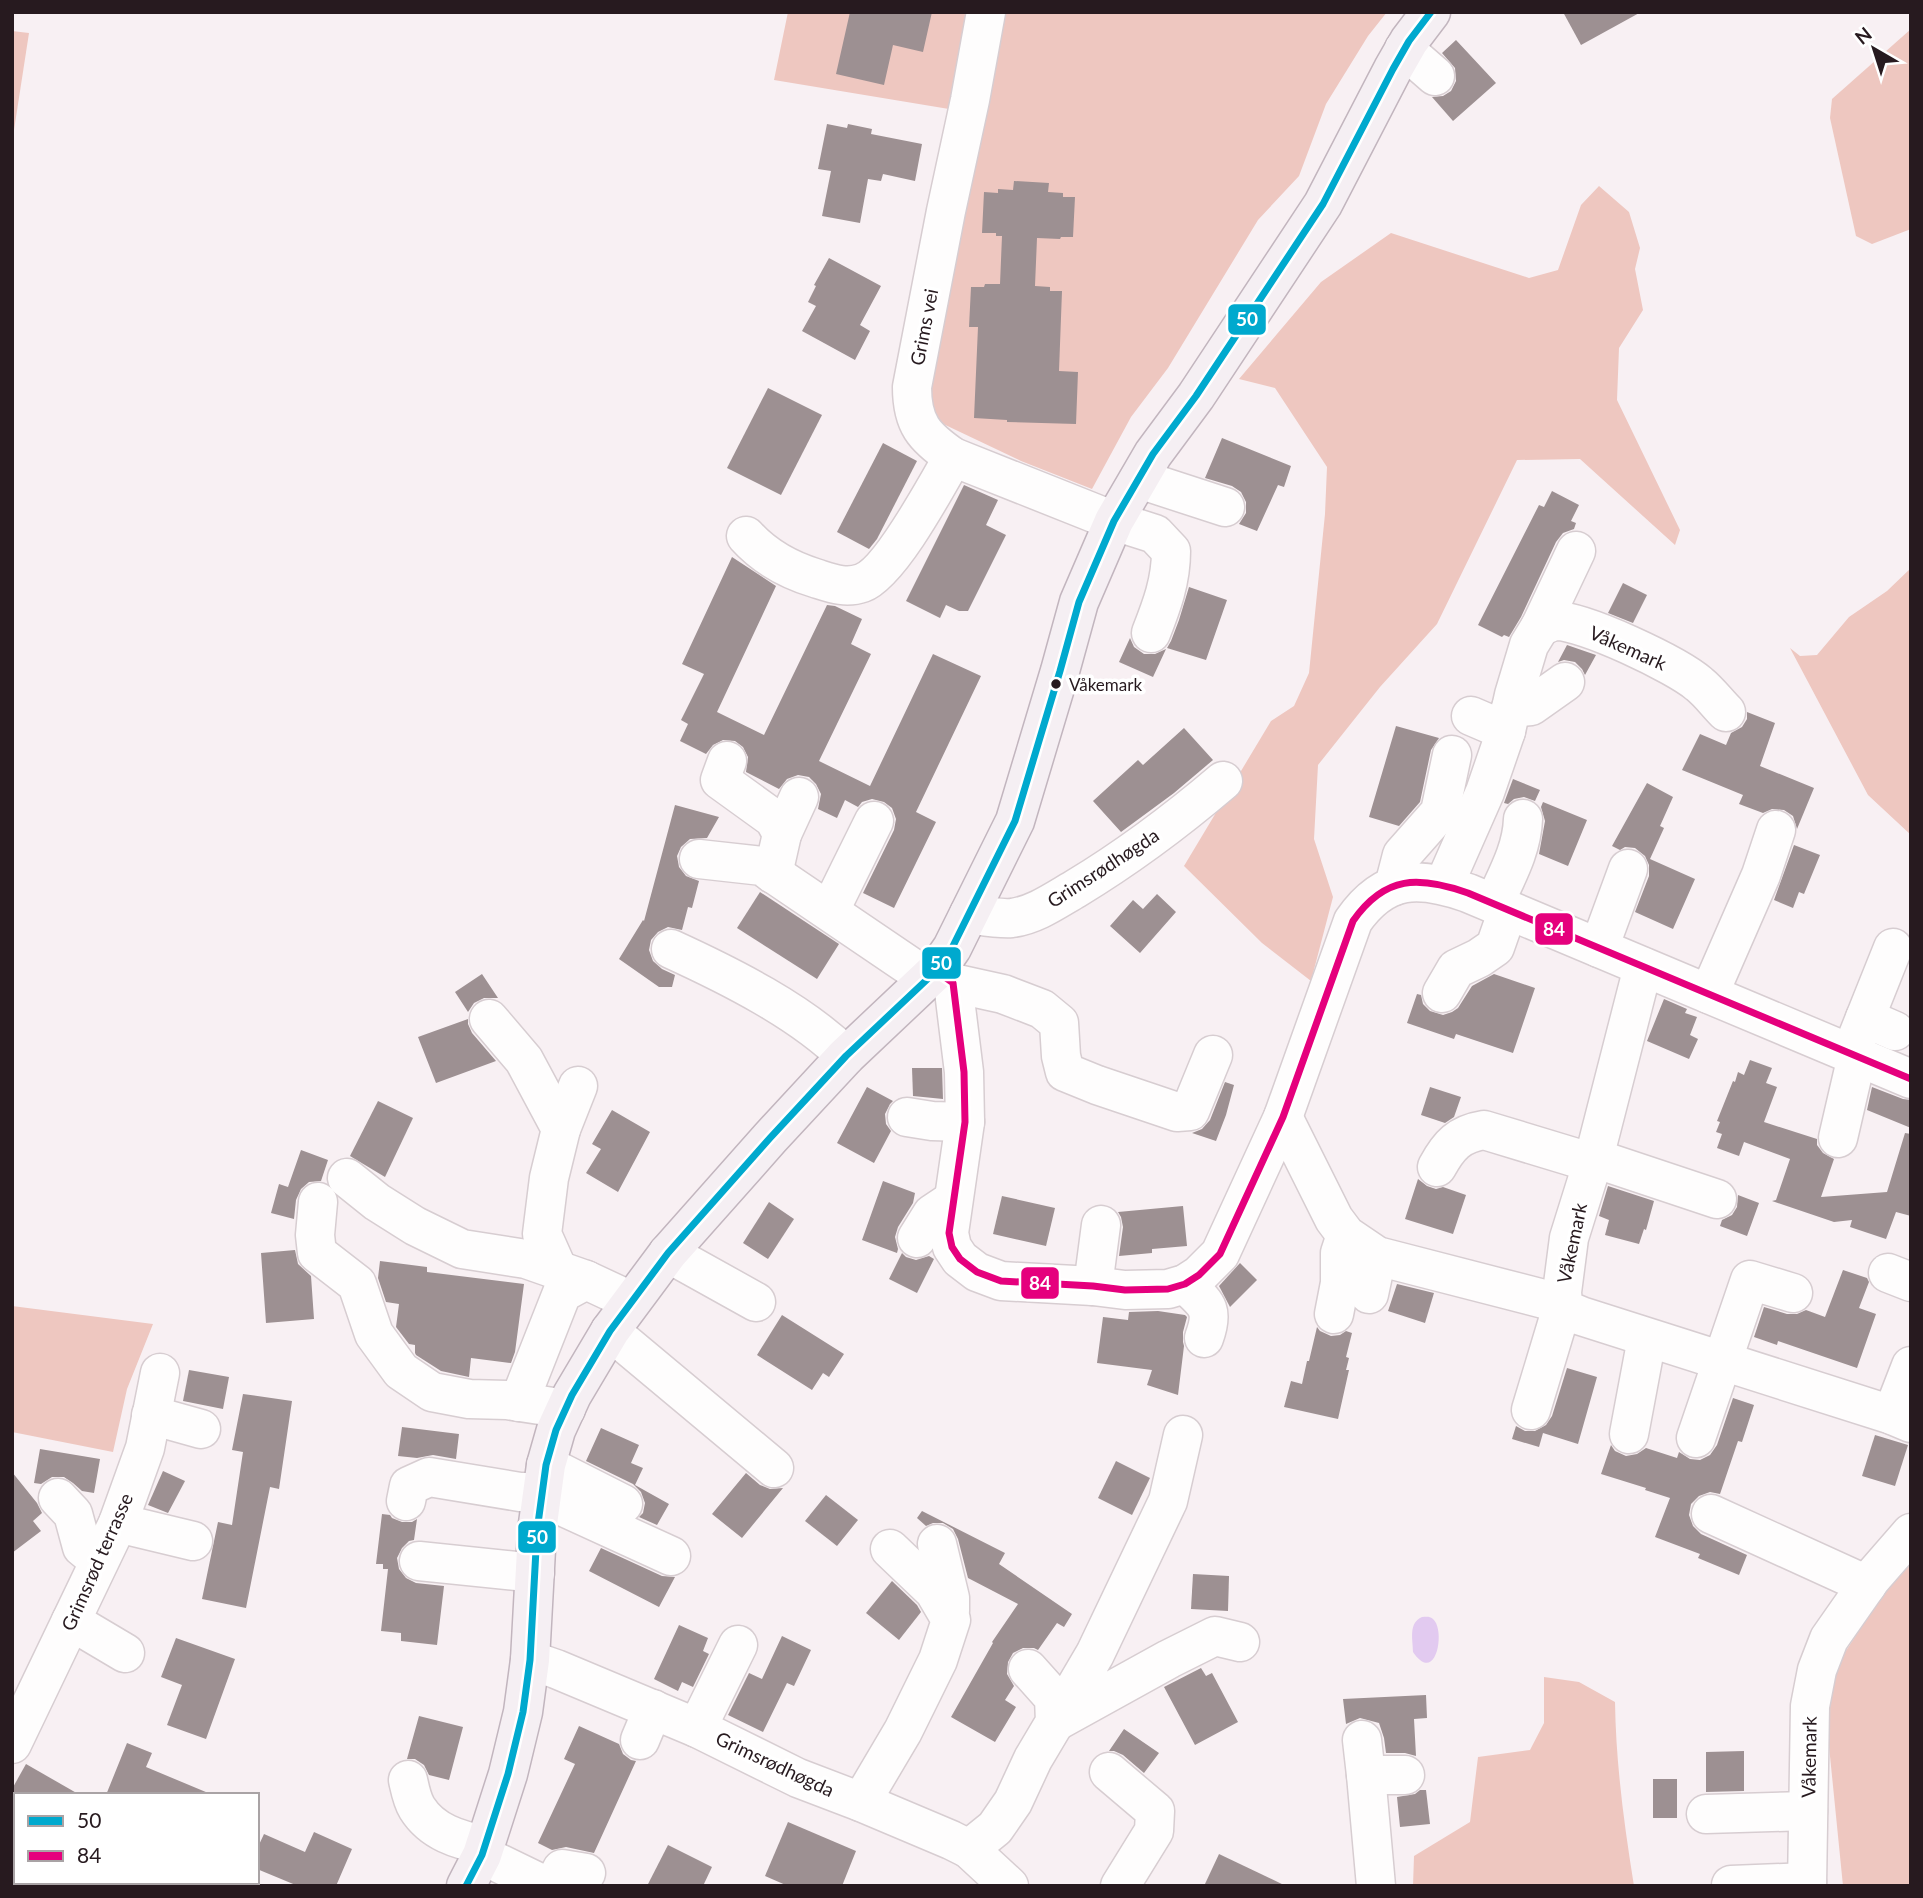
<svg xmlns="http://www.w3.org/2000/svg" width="1923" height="1898" viewBox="0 0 1923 1898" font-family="Lato,sans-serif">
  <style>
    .forest { fill: #eec7c0 }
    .water { fill: #e2caf0 }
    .building { fill: #9d9092 }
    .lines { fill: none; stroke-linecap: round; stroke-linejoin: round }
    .minor-casing { stroke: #d7cdd1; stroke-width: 41 }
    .major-casing { stroke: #c2b5be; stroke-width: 41 }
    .minor { stroke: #fefdfd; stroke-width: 38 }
    .major { stroke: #f5eff3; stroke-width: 38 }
    .bus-1-casing { stroke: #fff; stroke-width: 12 }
    .bus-2-casing { stroke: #fff; stroke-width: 12 }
    .bus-1 { stroke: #00a9ce; stroke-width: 7 }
    .bus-2 { stroke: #e5007d; stroke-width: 7 }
    .bus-dot { fill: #271a1f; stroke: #fff; stroke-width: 2.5 }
    .labels { text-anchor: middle; stroke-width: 7; stroke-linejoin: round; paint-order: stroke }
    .bus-label { font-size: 17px; fill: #271a1f; stroke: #fff; text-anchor: start }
    .street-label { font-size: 19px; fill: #271a1f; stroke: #fff }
    .line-badge { stroke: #fff; stroke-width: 2.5 }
    .badge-label { font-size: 19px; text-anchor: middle; font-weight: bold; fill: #fff }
  </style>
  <rect width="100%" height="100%" fill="#f8f0f3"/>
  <g class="forest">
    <path d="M788 12H1387L1368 36 1326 104 1299 176 1258 220 1168 368 1131 417 1092 489 1021 461 899 403 961 111 774 80Z"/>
    <path d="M1911 29V229L1872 244 1856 236 1830 118 1832 99Z"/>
    <path d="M12 31 29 33 12 143Z"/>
    <path d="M1599 186 1629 212 1640 248 1635 269 1643 310 1619 348 1617 400 1680 530 1675 545 1580 459 1517 460 1437 624 1380 687 1318 765 1314 839 1333 897 1311 981 1262 943 1184 866 1271 721 1294 706 1309 673 1325 514 1327 467 1275 388 1239 379 1321 282 1391 233 1529 278 1558 270 1581 205Z"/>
    <path d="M1911 568V835L1868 795 1790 648 1800 656 1817 655 1849 617 1887 591Z"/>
    <path d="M12 1306 153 1324 127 1389 113 1452 12 1432Z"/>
    <path d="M1911 1559V1886H1843L1823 1686 1892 1580Z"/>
    <path d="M1544 1677 1579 1682 1615 1702C1616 1764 1624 1824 1634 1886H1413L1414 1856 1470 1822 1478 1757 1530 1750 1544 1723Z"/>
  </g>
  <path class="water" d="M1422 1617C1427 1617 1429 1616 1433 1619 1446 1630 1436 1686 1413 1652 1413 1640 1408 1623 1422 1617Z"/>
  <g class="building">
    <path d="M850 12H932L923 52 893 45 884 85 836 74Z"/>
    <path d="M1563 12H1641L1581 45Z"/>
    <path d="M1456 40 1496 83 1453 121 1432 97 1443 96 1451 91 1456 81 1455 68 1442 53Z"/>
    <path d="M827 124 847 128 848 124 872 129 871 134 922 144 915 181 883 174 881 181 868 179 860 223 822 216 831 171 818 169Z"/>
    <path d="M1014 181 1049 183 1048 192 1063 193V197H1075L1073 237H1061L1060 239 1037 238 1035 286 1050 287V291H1062L1059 371 1078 372 1076 424 1007 422V420L974 418 978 327H969L971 287H984L985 284H1000L1002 236H996V233H982L984 192 998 193V189L1013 190Z"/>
    <path d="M829 258 881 286 860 325 870 331 855 360 802 331 816 306 808 302 816 286 814 285Z"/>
    <path d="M768 388 822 415 781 495 727 468Z"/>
    <path d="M1222 438 1291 466 1284 487 1278 485 1257 531 1239 524 1246 513V502L1241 492 1232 486 1205 478Z"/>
    <path d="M883 443 917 461 877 539 869 549 837 532Z"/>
    <path d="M964 485 998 500 986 525 1006 535 968 611H959L946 605 940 618 906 601Z"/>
    <path d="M1552 491 1579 505 1571 521 1576 523 1574 529 1563 533 1556 542 1521 617 1509 637 1504 635 1502 637 1478 625 1539 505 1544 507Z"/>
    <path d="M732 557 776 586 717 712 764 735 827 605 835 606 862 619 851 644 871 654 819 761 870 786 933 654 981 676 916 812 936 822 894 908 863 893 894 830 896 819 892 808 884 802 872 799 862 802 858 807 845 800 837 818 818 809 821 794 816 784 809 777 798 775 787 779 779 789 746 772 748 757 743 747 735 741 723 740 713 745 706 754 680 741 688 724 681 720 704 674 682 664Z"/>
    <path d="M1623 583 1647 595 1633 623 1608 613Z"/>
    <path d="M1189 587 1227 600 1206 660 1167 648 1171 641 1179 620Z"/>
    <path d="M1130 638 1134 647 1144 654H1155L1166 649 1153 677 1119 662Z"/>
    <path d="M1567 645 1596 655 1585 675 1582 669 1575 662 1564 660 1558 662Z"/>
    <path d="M1747 712 1775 723 1760 766 1814 788 1797 829 1793 816 1784 810 1772 809 1763 813 1739 804 1743 795 1682 770 1700 734 1726 745 1731 733 1742 727 1747 719Z"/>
    <path d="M1396 726 1439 738 1431 750 1420 802 1399 826 1369 817Z"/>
    <path d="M1184 728 1213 760 1174 793 1121 832 1093 801 1138 760 1143 765Z"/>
    <path d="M1513 779 1540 790 1535 801 1524 797 1514 799 1508 804 1504 803Z"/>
    <path d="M1647 783 1673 797 1660 826 1664 828 1650 859 1695 879 1673 929 1635 912 1649 876V865L1645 856 1635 848 1625 847 1620 850 1612 846Z"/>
    <path d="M1543 802 1587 820 1568 866 1539 854 1545 821 1541 807Z"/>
    <path d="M675 805 719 817 707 838 690 839 681 847 677 856 679 867 686 876 699 881 692 908 688 907 682 930 668 927 658 932 651 940 649 950 653 961 662 969 675 975 672 987H659L619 959 643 920 644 921Z"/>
    <path d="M1794 845 1820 855 1804 894 1799 892 1793 908 1774 900Z"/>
    <path d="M760 892 839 944 817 979 737 928Z"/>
    <path d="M1157 894 1176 912 1140 953 1110 926 1133 900 1143 909Z"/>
    <path d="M482 974 498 998H484L474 1003 468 1012 455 992Z"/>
    <path d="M1494 974 1535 988 1513 1053 1456 1034 1454 1039 1407 1023 1417 994 1421 995 1423 1004 1430 1011 1443 1015 1452 1012 1458 1008 1472 986Z"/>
    <path d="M1664 999 1687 1009 1685 1013 1697 1017 1690 1035 1698 1039 1689 1059 1647 1041Z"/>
    <path d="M468 1019V1024L472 1033 496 1061 436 1083 418 1037Z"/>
    <path d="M1750 1060 1772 1068 1766 1083 1777 1087 1764 1122 1817 1139V1145L1823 1153 1834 1159 1821 1197 1887 1192 1905 1133 1911 1134V1216L1896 1212 1886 1239 1850 1227 1852 1220 1834 1222 1772 1201 1776 1200 1790 1159 1744 1142 1739 1156 1717 1148 1722 1134 1716 1132 1720 1122 1717 1121 1733 1081 1735 1082 1738 1072 1744 1075Z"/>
    <path d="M912 1068H942L943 1099 913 1096Z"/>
    <path d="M1225 1082 1234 1085 1226 1115 1216 1141 1192 1133 1202 1129 1210 1120Z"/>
    <path d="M867 1087 893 1101 890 1104 885 1114 886 1124 891 1131 874 1163 837 1143Z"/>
    <path d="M1430 1087 1461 1097 1454 1117 1445 1123 1421 1115Z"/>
    <path d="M1872 1087 1903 1099 1911 1100V1128L1867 1110Z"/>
    <path d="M378 1101 413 1118 385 1177 350 1156Z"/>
    <path d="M612 1110 650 1132 618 1192 586 1173 601 1149 592 1144Z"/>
    <path d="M301 1150 328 1160 321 1181 309 1182 301 1189 296 1200 294 1219 271 1213 279 1184 288 1187Z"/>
    <path d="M1418 1179 1427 1186 1436 1189 1443 1187 1466 1195 1453 1234 1405 1219Z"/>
    <path d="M883 1181 915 1193 913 1203 898 1227 895 1237 898 1249 897 1253 862 1240Z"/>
    <path d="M1608 1186 1654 1201 1646 1230 1644 1229 1639 1244 1605 1235 1609 1220 1599 1216Z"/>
    <path d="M1738 1195 1759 1203 1747 1236 1720 1226 1722 1220 1732 1215 1737 1207Z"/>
    <path d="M1002 1196 1055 1208 1046 1246 993 1234Z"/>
    <path d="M769 1202 794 1219 768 1259 743 1243Z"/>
    <path d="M1183 1206 1187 1246 1152 1249V1253L1119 1256 1123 1227 1121 1217 1118 1212Z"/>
    <path d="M295 1250 298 1264 311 1276 314 1319 266 1323 261 1253Z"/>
    <path d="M902 1253 906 1257 916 1260 929 1256 934 1259 917 1293 889 1279Z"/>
    <path d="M380 1261 427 1267V1272L524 1284 515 1352 511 1363 471 1358 469 1377 441 1371 416 1355 415 1353V1345L409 1344 396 1327 399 1304 386 1302 378 1278Z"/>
    <path d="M1240 1263 1257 1280 1230 1307 1219 1286Z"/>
    <path d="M1843 1270 1867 1278 1869 1282 1859 1308 1876 1314 1857 1368 1778 1341 1777 1345 1754 1337 1764 1307 1787 1314H1797L1806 1310 1825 1317Z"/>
    <path d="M1397 1284 1434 1293 1425 1323 1388 1311Z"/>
    <path d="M1158 1311 1185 1315 1187 1317 1183 1332V1342L1184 1346 1178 1395 1147 1385 1152 1370 1097 1363 1103 1317 1128 1320 1129 1312Z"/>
    <path d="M782 1315 844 1354 829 1377 823 1373 812 1390 757 1355Z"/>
    <path d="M1317 1327 1320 1331 1331 1336 1340 1335 1346 1331 1352 1333 1346 1357 1349 1358 1346 1370H1349L1338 1419 1284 1407 1291 1381 1302 1384 1307 1361H1309Z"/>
    <path d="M1567 1368 1597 1377 1578 1444 1543 1433 1539 1447 1512 1439 1516 1426 1525 1431H1535L1546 1425 1552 1416Z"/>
    <path d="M189 1370 229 1377 223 1409 183 1401Z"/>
    <path d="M243 1394 292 1401 279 1489 270 1487 246 1608 202 1599 218 1522 232 1525 243 1452 232 1450Z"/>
    <path d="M1733 1398 1754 1405 1742 1442 1738 1441 1720 1494 1710 1492 1699 1496 1691 1504 1689 1515 1693 1526 1701 1534 1747 1555 1739 1575 1698 1558 1700 1554 1655 1537 1670 1498 1645 1490 1646 1488 1601 1474 1611 1445 1615 1451 1626 1456 1637 1454 1646 1448 1677 1458 1679 1452 1690 1459 1700 1460 1710 1455 1717 1445Z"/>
    <path d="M402 1427 459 1434 456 1459 433 1455 417 1458 398 1456Z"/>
    <path d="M601 1428 639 1445 631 1463 643 1468 635 1485 669 1504 657 1525 639 1517 643 1513 645 1503 641 1492 633 1484 586 1461Z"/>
    <path d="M1875 1435 1908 1445 1895 1486 1862 1476Z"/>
    <path d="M40 1449 100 1459 94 1493 82 1491 73 1483 64 1477H52L41 1484 34 1483Z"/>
    <path d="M1116 1461 1150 1478 1132 1515 1098 1498Z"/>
    <path d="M163 1471 185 1481 168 1513 148 1505Z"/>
    <path d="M12 1472 37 1503 42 1513 33 1521 41 1531 12 1553Z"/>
    <path d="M746 1473 760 1485 770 1489 783 1488 742 1538 712 1514Z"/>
    <path d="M826 1495 858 1520 837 1546 805 1521Z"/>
    <path d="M922 1511 1005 1553 999 1564 1072 1614 1064 1627 1057 1623 1038 1650 1034 1648H1023L1013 1653 1008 1662 1007 1674 1014 1686 1005 1700 1016 1707 995 1742 951 1717 993 1643 992 1642 1018 1604 968 1578 958 1539 953 1529 943 1523H933L926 1526 917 1518Z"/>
    <path d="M382 1514 390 1515 392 1518 402 1522H412L417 1519 414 1540 409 1541 402 1548 397 1558 399 1569 406 1578 416 1583 444 1586 437 1645 401 1641V1633L381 1631 388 1569H383V1564H376Z"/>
    <path d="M601 1548 662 1576 675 1577 659 1607 589 1571Z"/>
    <path d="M1193 1574 1229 1576 1228 1611 1191 1609Z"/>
    <path d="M892 1581 917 1605 921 1612 899 1640 866 1613Z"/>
    <path d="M679 1625 708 1638 703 1651 709 1654 693 1687 682 1682 678 1691 654 1679Z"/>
    <path d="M782 1636 811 1650 794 1686 787 1683 763 1732 728 1715 749 1673 762 1679Z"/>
    <path d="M176 1638 235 1659 206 1739 167 1725 182 1685 161 1677Z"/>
    <path d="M1201 1668 1206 1676 1212 1673 1238 1722 1195 1745 1164 1687Z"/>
    <path d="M1426 1695 1427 1718 1414 1719 1416 1756 1405 1753H1386L1384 1738 1379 1723 1360 1718 1346 1724 1343 1699Z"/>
    <path d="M419 1716 463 1727 449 1780 429 1775 424 1765 415 1759H407Z"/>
    <path d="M579 1726 619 1744 623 1754 631 1760 636 1761 594 1853 566 1847 552 1850 538 1843 575 1764 564 1759Z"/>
    <path d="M1124 1729 1159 1753 1144 1773 1123 1755 1114 1751H1109Z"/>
    <path d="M127 1743 152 1753 146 1767 213 1795H106Z"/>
    <path d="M1744 1751V1791L1706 1792V1752Z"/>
    <path d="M26 1764 80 1795H12V1789Z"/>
    <rect x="1653" y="1779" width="24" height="39"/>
    <path d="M1420 1790H1426L1430 1824 1400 1827 1397 1797 1415 1794Z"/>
    <path d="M788 1822 856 1851 842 1886H788L765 1876Z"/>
    <path d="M314 1832 352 1849 336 1886H298L257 1869V1849L264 1834 305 1852Z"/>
    <path d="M668 1845 712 1867 703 1886H647Z"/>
    <path d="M1219 1854 1286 1886H1204Z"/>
  </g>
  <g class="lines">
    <g class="minor-casing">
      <g id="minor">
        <path d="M986 12 970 100 946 211 912 387C912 424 924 437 953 457L1114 521 1155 534 1171 551C1171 581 1162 605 1151 633"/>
        <path d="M1404 49 1435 76"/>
        <path d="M1139 479 1225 507"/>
        <path d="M746 536C764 556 789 570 815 578 831 583 845 589 862 583 890 573 937 485 953 457"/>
        <path d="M1540 627C1545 625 1550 622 1555 621 1583 620 1677 665 1699 684 1709 692 1717 703 1726 712"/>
        <path d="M1511 708 1531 706 1565 682"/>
        <path d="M1471 716 1506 731"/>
        <path d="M727 761 720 780 774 819 782 834 773 874"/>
        <path d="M782 834 799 797"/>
        <path d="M699 859 762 866 908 965 926 980"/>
        <path d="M1444 885 1485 792 1506 731 1514 695 1529 645 1540 627 1576 551"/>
        <path d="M1394 886 1402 855 1440 812 1452 755"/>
        <path d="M1494 904C1506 877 1522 850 1523 819"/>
        <path d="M830 910 874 821"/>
        <path d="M969 914C983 916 998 919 1012 918 1035 915 1056 900 1075 889 1128 857 1176 821 1223 781"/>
        <path d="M1599 948 1628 869"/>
        <path d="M671 949C730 976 800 1011 846 1056"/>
        <path d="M1643 967 1594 1158 1569 1238 1562 1292 1563 1304 1569 1311 1581 1316 1892 1415 1911 1423"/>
        <path d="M936 971 953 983 964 1072 965 1122 949 1233 952 1247 960 1259 977 1272 1001 1281 1093 1286 1125 1290 1168 1289 1185 1284 1199 1275 1220 1254 1283 1117 1353 921C1385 875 1419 876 1468 893L1911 1079"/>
        <path d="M953 983 1003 994 1042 1009 1059 1023 1061 1056 1065 1072 1097 1085 1177 1112 1190 1111 1213 1055"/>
        <path d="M1442 993 1456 969 1479 958 1495 947 1508 910"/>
        <path d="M1709 994 1761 875 1776 830"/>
        <path d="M1865 1018 1895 1031"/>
        <path d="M489 1019 524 1060 561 1129 549 1178 542 1234 558 1270"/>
        <path d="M1851 1053 1893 948"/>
        <path d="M907 1117 932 1121 965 1122"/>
        <path d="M1283 1117 1334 1219 1346 1235 1377 1256 1563 1304 1531 1410"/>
        <path d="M561 1129 578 1086"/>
        <path d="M1838 1138 1857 1056"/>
        <path d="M1594 1158 1717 1199"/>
        <path d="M1437 1167C1449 1145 1459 1134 1484 1130L1593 1163"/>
        <path d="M347 1178 377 1202 415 1226 462 1249 526 1259 586 1280"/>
        <path d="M318 1202 315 1235 317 1253 357 1284 374 1334 401 1371 432 1392 469 1399 507 1400 566 1409"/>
        <path d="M917 1238 932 1214 953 1200"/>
        <path d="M668 1253 756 1302"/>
        <path d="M1888 1273 1911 1282"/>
        <path d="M1185 1284C1206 1304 1215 1308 1204 1338"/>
        <path d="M1093 1286 1101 1225"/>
        <path d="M1369 1294 1377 1256"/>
        <path d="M1334 1314 1340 1283V1253L1346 1235"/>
        <path d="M610 1331 774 1468"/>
        <path d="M519 1402 562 1293 586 1280 631 1301"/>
        <path d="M151 1415 201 1429"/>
        <path d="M1892 1415 1911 1366"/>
        <path d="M1629 1434 1647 1338"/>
        <path d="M1183 1435 1168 1501 1095 1654 1055 1722 1169 1659 1215 1636 1240 1642"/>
        <path d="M1696 1438 1750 1280 1793 1293"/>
        <path d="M546 1465 623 1504"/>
        <path d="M542 1497 671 1556"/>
        <path d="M58 1498 73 1514 82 1547 99 1561"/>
        <path d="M406 1501 409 1486 429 1477 520 1492H542"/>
        <path d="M1711 1514 1867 1585"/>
        <path d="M118 1523 193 1541"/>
        <path d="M937 1544 950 1598V1611"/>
        <path d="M419 1561 535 1573"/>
        <path d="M71 1621 125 1653"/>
        <path d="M530 1660 556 1669 697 1728 798 1778 861 1802 951 1840 969 1849 1009 1886"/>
        <path d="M697 1728 738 1645"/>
        <path d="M640 1740 653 1709"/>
        <path d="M1362 1740 1366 1775"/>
        <path d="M12 1744 118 1523 145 1448 160 1373"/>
        <path d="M1109 1772 1155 1811 1154 1831 1120 1886"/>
        <path d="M408 1780C410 1789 412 1800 417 1808 432 1832 458 1840 485 1845"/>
        <path d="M861 1802 903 1731 938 1660 951 1620 934 1591 890 1549"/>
        <path d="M1706 1814 1808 1811"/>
        <path d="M969 1849 995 1828 1013 1802 1033 1759 1055 1722 1054 1698 1028 1669"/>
        <path d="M482 1855 546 1886"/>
        <path d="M1731 1885 1807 1882"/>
        <path d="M553 1886 562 1869 586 1873"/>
        <path d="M1376 1886 1366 1775H1405"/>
        <path d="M1807 1886 1810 1706 1817 1670 1829 1639 1871 1579 1911 1533"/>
      </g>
    </g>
    <g class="major-casing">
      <path id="major" d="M466 1886 482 1855 508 1774 523 1712 530 1660 537 1531 546 1465 556 1430 572 1395 610 1331 668 1253 770 1138 846 1056 936 971 952 948 1015 821 1060 671 1079 602 1114 521 1153 454 1196 396 1323 204 1393 69 1409 41 1431 12"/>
    </g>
    <use href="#minor" class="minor"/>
    <use href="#major" class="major"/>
    <g class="bus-1-casing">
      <path id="bus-1" d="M466 1886 482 1855 508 1774 523 1712 530 1660 537 1531 546 1465 556 1430 572 1395 610 1331 668 1253 770 1138 846 1056 936 971 952 948 1015 821 1060 671 1079 602 1114 521 1153 454 1196 396 1323 204 1393 69 1409 41 1431 12"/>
    </g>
    <g class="bus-2-casing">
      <path id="bus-2" d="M936 971 953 983 964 1072 965 1122 949 1233 952 1247 960 1259 977 1272 1001 1281 1093 1286 1125 1290 1168 1289 1185 1284 1199 1275 1220 1254 1283 1117 1353 921C1385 875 1419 876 1468 893L1911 1079"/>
    </g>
    <use href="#bus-1" class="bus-1"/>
    <use href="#bus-2" class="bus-2"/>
  </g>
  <circle class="bus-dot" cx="1056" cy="684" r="6"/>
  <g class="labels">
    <g class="bus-label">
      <text x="1069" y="691">Våkemark</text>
    </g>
    <g class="street-label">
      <text transform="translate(924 327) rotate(-79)" y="7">Grims vei</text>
      <text transform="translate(1628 648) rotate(24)" y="7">Våkemark</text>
      <text transform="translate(1103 868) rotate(-33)" y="7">Grimsrødhøgda</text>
      <text transform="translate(1572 1243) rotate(-78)" y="7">Våkemark</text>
      <text transform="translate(97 1562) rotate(-66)" y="7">Grimsrød terrasse</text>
      <text transform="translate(1809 1757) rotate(-89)" y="7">Våkemark</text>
      <text transform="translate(775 1764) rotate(25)" y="7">Grimsrødhøgda</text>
    </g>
  </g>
  <g class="line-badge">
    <rect x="1227" y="303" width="40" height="33" rx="7" fill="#00a9ce"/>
    <rect x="1534" y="912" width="40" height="34" rx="7" fill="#e5007d"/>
    <rect x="921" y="946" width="41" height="34" rx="7" fill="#00a9ce"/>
    <rect x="1020" y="1266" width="40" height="34" rx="7" fill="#e5007d"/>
    <rect x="517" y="1520" width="40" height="34" rx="7" fill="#00a9ce"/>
  </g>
  <g class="badge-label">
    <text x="1247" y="326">50</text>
    <text x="1554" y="936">84</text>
    <text x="941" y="970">50</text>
    <text x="1040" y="1290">84</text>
    <text x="537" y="1544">50</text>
  </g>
  <rect width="1923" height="1898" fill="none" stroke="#271a1f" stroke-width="28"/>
  <rect x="14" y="1793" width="245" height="91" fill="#ffffff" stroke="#a9a3a5" stroke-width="2"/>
  <rect x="28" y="1816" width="35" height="10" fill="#00a9ce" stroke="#a9a3a5" stroke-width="2"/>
  <text x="77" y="1828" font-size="21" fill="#271a1f">50</text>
  <rect x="28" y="1851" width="35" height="10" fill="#e5007d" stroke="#a9a3a5" stroke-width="2"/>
  <text x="77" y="1863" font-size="21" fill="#271a1f">84</text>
  <g transform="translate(1874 49) rotate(321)" stroke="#ffffff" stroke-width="5" paint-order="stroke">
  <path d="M0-5L12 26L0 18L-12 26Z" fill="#271a1f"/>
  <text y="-10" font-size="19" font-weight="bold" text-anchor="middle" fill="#271a1f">N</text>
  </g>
</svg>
